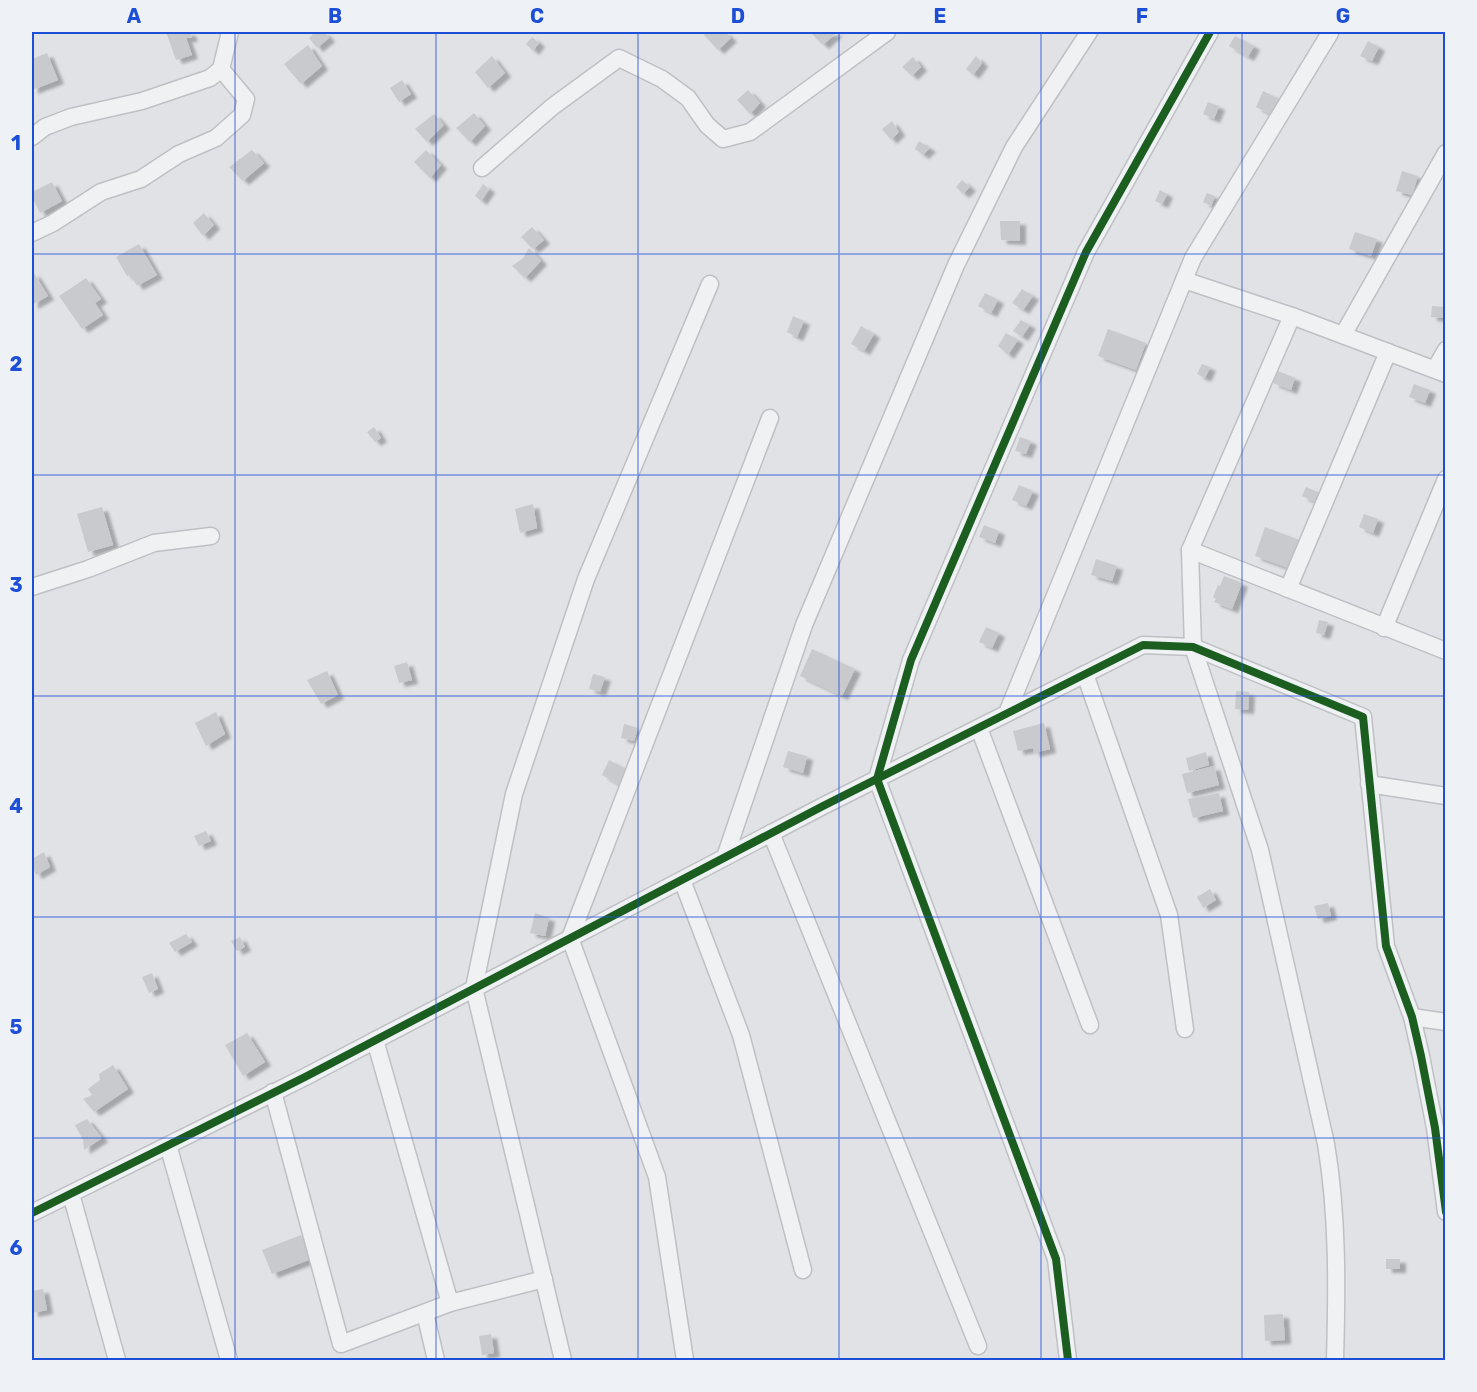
<svg xmlns="http://www.w3.org/2000/svg" width="1477" height="1392" viewBox="0 0 1477 1392" font-family="Rubik,sans-serif">
  <style>
    .building { fill: #c9cace; filter: url(#shadow) }
    .lines { fill: none; stroke-linecap: round; stroke-linejoin: round }
    .street-casing { stroke: #bfc0c4; stroke-width: 19 }
    .street { stroke: #f0f1f3; stroke-width: 16 }
    .cycleway-casing { stroke: #eef1f6; stroke-width: 11 }
    .cycleway { stroke: #1b5e20; stroke-width: 8 }
    .grid { fill: none; stroke: #1d4ed8; stroke-width: 1.5; stroke-opacity: 0.55 }
    .neatline { fill: none; stroke: #1d4ed8; stroke-width: 2 }
    .grid-label { font-size: 20px; text-anchor: middle; font-weight: bold; fill: #1d4ed8 }
  </style>
  <defs>
    <filter id="shadow"><feDropShadow dx="6" dy="4" stdDeviation="1.5" flood-color="#0004"/></filter>
  </defs>
  <rect width="100%" height="100%" fill="#e1e2e6"/>
  <g class="building">
    <path d="M166 32H190L192 38H186L192 55 176 60Z"/>
    <path d="M315 32H324L329 38 317 48 309 38Z"/>
    <path d="M708 32H725L731 38 718 50 704 35Z"/>
    <path d="M810 32H837L823 45Z"/>
    <path d="M1235 36 1254 46 1248 57 1229 46Z"/>
    <path d="M532 37 539 43 533 51 526 44Z"/>
    <path d="M1368 41 1379 47 1372 61 1360 56Z"/>
    <path d="M308 45 322 66 301 84 284 64Z"/>
    <path d="M47 53 58 80 32 90V59Z"/>
    <path d="M492 56 505 73 488 88 475 72Z"/>
    <path d="M976 56 982 63 973 75 966 69Z"/>
    <path d="M913 57 921 67 912 76 902 67Z"/>
    <path d="M402 80 411 94 399 102 390 88Z"/>
    <path d="M748 90 760 103 750 114 737 100Z"/>
    <path d="M1263 91 1280 99 1272 115 1256 107Z"/>
    <path d="M1208 102 1219 106 1214 119 1203 114Z"/>
    <path d="M474 113 485 126 470 142 456 128Z"/>
    <path d="M434 114 444 125 427 142 415 129Z"/>
    <path d="M892 121 899 132 891 140 882 129Z"/>
    <path d="M919 141 930 148 923 155 915 149Z"/>
    <path d="M252 150 264 163 243 181 229 167Z"/>
    <path d="M426 150 441 165 430 178 414 162Z"/>
    <path d="M1402 171 1418 176 1412 195 1396 191Z"/>
    <path d="M962 180 970 187 963 194 956 187Z"/>
    <path d="M52 182 62 201 40 213 32 197V192Z"/>
    <path d="M483 184 489 189 481 201 475 196Z"/>
    <path d="M1160 190 1167 194 1162 204 1155 201Z"/>
    <path d="M1207 193 1215 196 1211 206 1203 202Z"/>
    <path d="M204 213 214 225 203 236 193 223Z"/>
    <path d="M1000 221H1020V241L1001 240Z"/>
    <path d="M532 227 544 240 533 249 521 237Z"/>
    <path d="M1355 232 1377 239 1371 256 1349 249Z"/>
    <path d="M139 244 157 275 137 286 130 274 127 276 116 257Z"/>
    <path d="M529 248 541 261 525 278 512 266 523 258Z"/>
    <path d="M34 273 48 296 32 305V274Z"/>
    <path d="M86 278 101 299 95 303 103 315 82 329 59 296Z"/>
    <path d="M1022 289 1033 296 1023 310 1012 303Z"/>
    <path d="M985 293 998 300 991 313 978 306Z"/>
    <path d="M1432 306 1446 307V318L1431 317Z"/>
    <path d="M793 316 804 321 797 337 787 332Z"/>
    <path d="M1021 320 1030 325 1022 337 1013 331Z"/>
    <path d="M861 326 874 334 864 351 851 344Z"/>
    <path d="M1108 329 1146 343 1136 370 1098 356Z"/>
    <path d="M1006 333 1018 340 1008 355 998 346Z"/>
    <path d="M1202 364 1210 367 1205 378 1197 374Z"/>
    <path d="M1278 371 1295 378 1291 390 1273 383Z"/>
    <path d="M1414 384 1430 390 1425 403 1409 397Z"/>
    <path d="M374 427 381 438 375 442 367 432Z"/>
    <path d="M1020 437 1031 441 1026 454 1015 451Z"/>
    <path d="M1019 485 1033 491 1026 506 1012 500Z"/>
    <path d="M1306 487 1320 493 1315 502 1302 496Z"/>
    <path d="M533 504 537 528 520 533 515 509Z"/>
    <path d="M102 507 113 545 88 552 77 514Z"/>
    <path d="M1364 514 1378 519 1373 533 1359 527Z"/>
    <path d="M984 525 999 531 995 543 979 537Z"/>
    <path d="M1265 527 1302 541 1291 569 1255 556Z"/>
    <path d="M1096 559 1117 566 1112 581 1091 575Z"/>
    <path d="M1224 576 1242 583 1232 609 1214 602 1216 599 1213 597 1218 585 1220 586Z"/>
    <path d="M1319 620 1328 622 1324 635 1316 633Z"/>
    <path d="M986 627 999 633 992 648 979 642Z"/>
    <path d="M812 649 855 669 842 696 800 676Z"/>
    <path d="M407 662 412 680 399 683 394 666Z"/>
    <path d="M327 671 338 695 321 704 307 680Z"/>
    <path d="M593 674 605 677 600 692 589 689Z"/>
    <path d="M1236 691 1249 692 1248 710 1235 709Z"/>
    <path d="M216 712 225 734 206 746 195 723Z"/>
    <path d="M1044 723 1050 749 1034 753 1033 748 1018 751 1013 731Z"/>
    <path d="M624 724 638 728 634 741 621 738Z"/>
    <path d="M788 751 807 756 803 773 783 767Z"/>
    <path d="M1206 752 1209 765 1189 771 1186 758Z"/>
    <path d="M609 760 626 769 619 785 602 775Z"/>
    <path d="M1214 766 1219 785 1187 793 1182 774Z"/>
    <path d="M1219 793 1223 811 1193 818 1188 799Z"/>
    <path d="M206 831 211 841 199 846 194 836Z"/>
    <path d="M44 852 50 867 36 875 32 866V859Z"/>
    <path d="M1210 889 1216 900 1203 908 1197 897Z"/>
    <path d="M1328 903 1331 916 1318 919 1314 906Z"/>
    <path d="M535 913 549 918 545 936 530 933Z"/>
    <path d="M186 934 192 942 175 952 169 943Z"/>
    <path d="M240 937 245 947 237 951 231 941Z"/>
    <path d="M152 973 158 989 149 993 142 977Z"/>
    <path d="M247 1033 265 1062 243 1076 225 1045Z"/>
    <path d="M113 1065 128 1089 94 1112 83 1099 92 1095 88 1089 100 1080 99 1074Z"/>
    <path d="M87 1119 102 1138 84 1150 83 1140 75 1125Z"/>
    <path d="M301 1235 311 1259 272 1274 262 1250Z"/>
    <rect x="1386" y="1259" width="14" height="10"/>
    <path d="M43 1289 47 1310 32 1313V1291Z"/>
    <path d="M1283 1314 1285 1340 1265 1341 1264 1315Z"/>
    <path d="M491 1334 494 1353 482 1355 479 1336Z"/>
  </g>
  <g class="lines">
    <g class="street-casing">
      <g id="street">
        <path d="M32 137 45 127 71 117 142 101 210 78 221 69 230 32"/>
        <path d="M482 168 552 107 619 58 662 79 688 98 707 125 723 139 750 132 887 32"/>
        <path d="M32 233 53 223 101 192 141 179 179 154 216 138 242 115 246 99 221 69"/>
        <path d="M1184 280 1292 316"/>
        <path d="M1343 335 1446 153"/>
        <path d="M1435 369 1446 350"/>
        <path d="M1190 550 1446 651"/>
        <path d="M32 587 88 569 154 543 211 536"/>
        <path d="M1288 589 1388 352"/>
        <path d="M1384 628 1446 479"/>
        <path d="M1085 674 1169 915 1185 1029"/>
        <path d="M1007 713 1193 258 1330 33"/>
        <path d="M979 728 1090 1025"/>
        <path d="M1369 784 1446 796"/>
        <path d="M771 833 978 1346"/>
        <path d="M725 857 804 625 956 265 1014 147 1089 32"/>
        <path d="M682 880 741 1035 803 1270"/>
        <path d="M1412 1017 1446 1022"/>
        <path d="M375 1040 450 1303"/>
        <path d="M273 1092 341 1344 450 1303 544 1279"/>
        <path d="M168 1145 229 1360"/>
        <path d="M71 1194 117 1360"/>
        <path d="M32 1213 305 1077 823 806 1143 645 1193 647 1363 717 1386 946 1412 1017 1421 1056 1435 1128 1446 1212"/>
        <path d="M425 1313 436 1360"/>
        <path d="M563 1360 474 988 514 794 586 579 710 284"/>
        <path d="M685 1360 657 1177 570 938 770 418"/>
        <path d="M1068 1360 1056 1259 877 779 911 660 1086 252 1210 32"/>
        <path d="M1335 1360C1337 1289 1338 1215 1326 1144L1260 850 1193 647 1190 550 1292 316 1446 374"/>
      </g>
    </g>
    <use href="#street" class="street"/>
    <g class="cycleway-casing">
      <g id="cycleway">
        <path d="M32 1213 305 1077 823 806 1143 645 1193 647 1363 717 1386 946 1412 1017 1421 1056 1435 1128 1446 1212"/>
        <path d="M1068 1360 1056 1259 877 779 911 660 1086 252 1210 32"/>
      </g>
    </g>
    <use href="#cycleway" class="cycleway"/>
  </g>
  <path class="grid" d="M235 32V1360M436 32V1360M638 32V1360M839 32V1360M1041 32V1360M1242 32V1360M32 254H1446M32 475H1446M32 696H1446M32 917H1446M32 1138H1446"/>
  <rect width="1477" height="1392" fill="none" stroke="#eef1f6" stroke-width="66"/>
  <rect x="33" y="33" width="1411" height="1326" class="neatline"/>
  <g class="grid-label">
    <text x="134" y="23">A</text>
    <text x="335" y="23">B</text>
    <text x="537" y="23">C</text>
    <text x="738" y="23">D</text>
    <text x="940" y="23">E</text>
    <text x="1142" y="23">F</text>
    <text x="1343" y="23">G</text>
    <text x="16" y="150">1</text>
    <text x="16" y="371">2</text>
    <text x="16" y="592">3</text>
    <text x="16" y="813">4</text>
    <text x="16" y="1034">5</text>
    <text x="16" y="1255">6</text>
  </g>
</svg>
